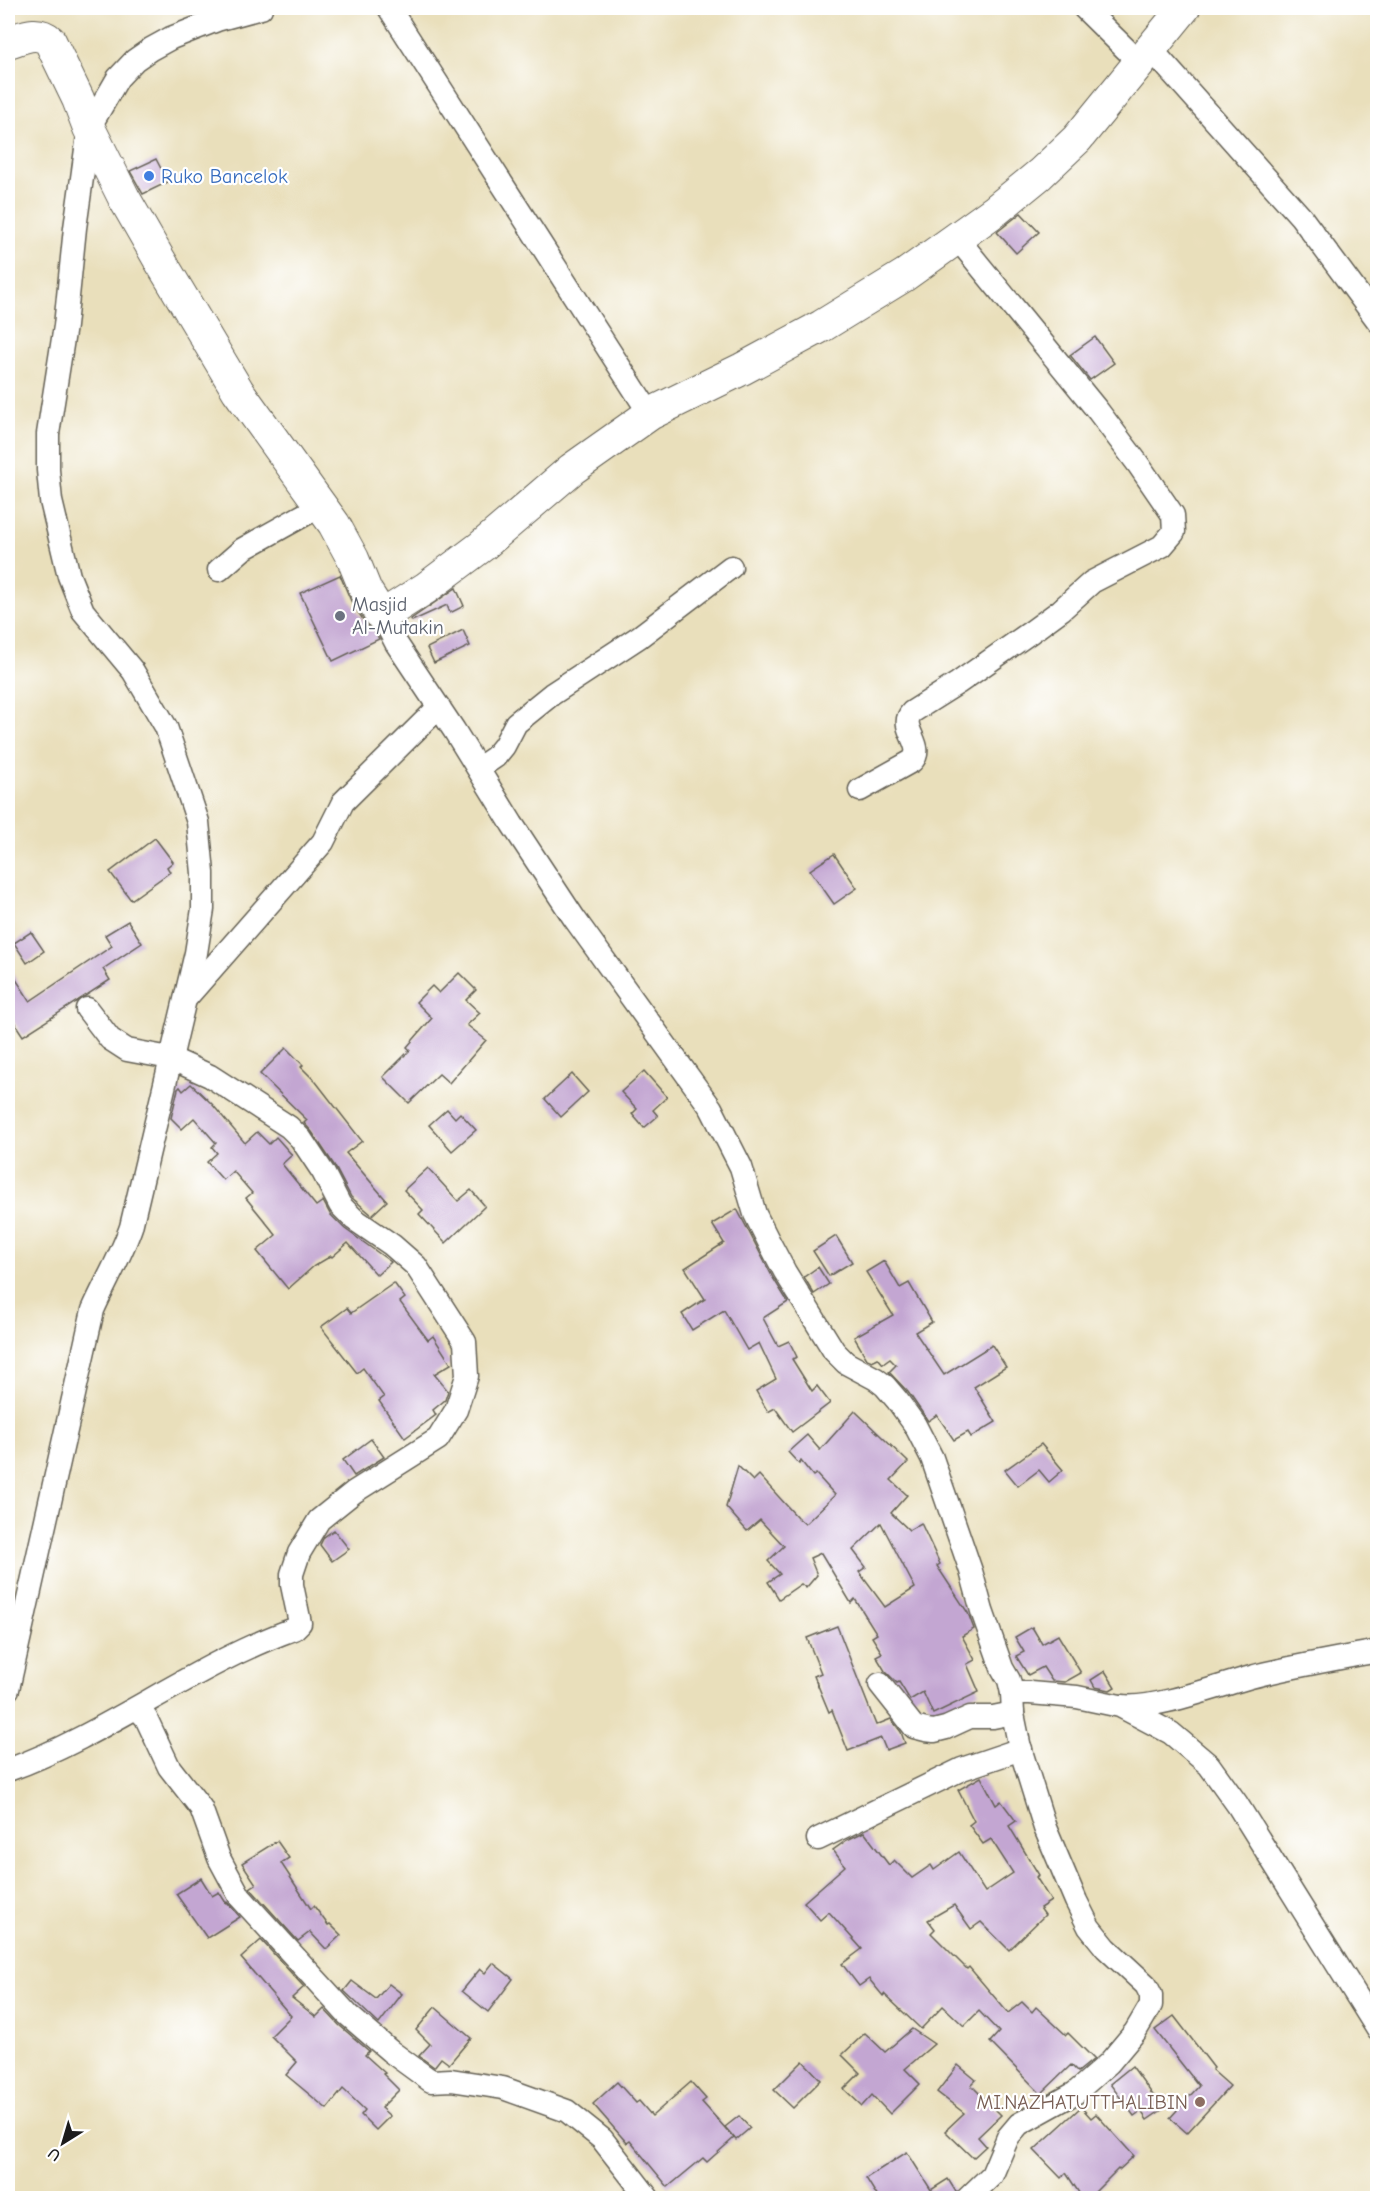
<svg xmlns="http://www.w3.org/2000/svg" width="1385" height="2206" viewBox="0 0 1385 2206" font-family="'Comic Neue',sans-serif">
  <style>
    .building { fill: #c3a6d2; fill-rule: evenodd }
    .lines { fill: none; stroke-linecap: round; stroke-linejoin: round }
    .street-casing { stroke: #646054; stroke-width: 25 }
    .secondary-casing { stroke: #646054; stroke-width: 34 }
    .street { stroke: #fff; stroke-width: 22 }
    .secondary { stroke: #fff; stroke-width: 32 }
    .shop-dot { fill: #3f7fe0; stroke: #fff; stroke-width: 2 }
    .worship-dot { fill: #6b7280; stroke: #fff; stroke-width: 2 }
    .education-dot { fill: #8d6e63; stroke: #fff; stroke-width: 2 }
    .labels { text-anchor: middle; stroke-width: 4.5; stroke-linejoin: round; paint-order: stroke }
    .shop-label { font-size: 20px; fill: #366cbe; stroke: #fff; text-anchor: start }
    .worship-label { font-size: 20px; fill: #5b616d; stroke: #fff; text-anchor: start }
    .education-label { font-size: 20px; fill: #785e54; stroke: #fff; text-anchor: end }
  </style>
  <rect width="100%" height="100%" fill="#fff"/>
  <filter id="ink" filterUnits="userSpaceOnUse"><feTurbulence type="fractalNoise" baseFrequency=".0167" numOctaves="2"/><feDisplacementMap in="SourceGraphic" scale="12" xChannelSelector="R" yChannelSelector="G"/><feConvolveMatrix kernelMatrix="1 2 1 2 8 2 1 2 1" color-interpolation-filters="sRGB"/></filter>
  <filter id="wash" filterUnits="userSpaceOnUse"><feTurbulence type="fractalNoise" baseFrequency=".008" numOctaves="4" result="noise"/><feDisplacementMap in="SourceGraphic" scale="24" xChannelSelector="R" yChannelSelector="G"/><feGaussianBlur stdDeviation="1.35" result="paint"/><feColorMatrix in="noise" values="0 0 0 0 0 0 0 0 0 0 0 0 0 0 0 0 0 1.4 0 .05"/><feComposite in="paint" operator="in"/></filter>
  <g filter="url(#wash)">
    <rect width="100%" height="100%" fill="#e9dfbb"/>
    <g id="blocks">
      <g class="building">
        <path d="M156 159 168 182 143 194 130 171Z"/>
        <path d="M1021 213 1039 232 1016 253 997 232Z"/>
        <path d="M1095 337 1114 363 1090 380 1070 355Z"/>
        <path d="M340 575 351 601 367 626 375 632 379 639 333 661 300 593Z"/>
        <path d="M456 588 464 606 450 613 447 605 412 621 411 619Z"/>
        <path d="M463 630 470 646 434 663 427 648Z"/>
        <path d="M155 838 173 862 167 867 170 872 131 900 110 872Z"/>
        <path d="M834 854 857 888 834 904 810 870Z"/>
        <path d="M128 921 142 943 103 969 110 980 23 1036 8 1013V967L30 1001 112 946 105 935Z"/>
        <path d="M31 932 44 951 27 963 14 943Z"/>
        <path d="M459 973 476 990 466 1000 480 1013 467 1025 486 1040 449 1083 439 1074 409 1103 383 1077 410 1050 407 1047 432 1018 416 1002 432 986 439 993Z"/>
        <path d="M286 1048 303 1065 301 1067 316 1082 362 1141 346 1153 387 1201 372 1215 351 1197 334 1165 312 1132 304 1123 307 1120 260 1074Z"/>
        <path d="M644 1071 667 1097 653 1110 658 1116 644 1128 632 1114 637 1109 621 1092Z"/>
        <path d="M572 1074 588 1092 561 1117 545 1099Z"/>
        <path d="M191 1084 212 1104 245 1143 257 1132 269 1144 276 1137 292 1155 282 1164 316 1206 323 1201 330 1214 345 1229 391 1262 377 1275 348 1243 332 1257 331 1256 314 1266 288 1289 257 1251 276 1235 246 1198 252 1193 233 1171 223 1180 207 1162 217 1153 212 1147 216 1143 194 1118 182 1129 171 1118 178 1089 180 1087 183 1091Z"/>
        <path d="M447 1109 455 1118 460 1113 476 1130 452 1151 429 1125Z"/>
        <path d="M428 1168 458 1201 471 1190 485 1206 446 1243 419 1214 423 1210 404 1190Z"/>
        <path d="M737 1209 773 1278 788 1302 763 1318 778 1346 789 1341 797 1357 792 1359 812 1391 817 1386 830 1403 792 1432 775 1408 768 1412 756 1391 776 1379 759 1343 747 1350 724 1310 692 1330 682 1314 705 1299 685 1268 724 1243 712 1224Z"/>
        <path d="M836 1236 852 1262 829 1276 813 1251Z"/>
        <path d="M884 1261 900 1288 909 1283 932 1322 915 1332 944 1375 992 1345 1006 1367 974 1387 996 1422 971 1437 968 1432 954 1440 937 1415 928 1421 908 1392 889 1372 896 1365 890 1359 883 1364 878 1358 872 1361 867 1359 854 1337 893 1315 866 1272Z"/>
        <path d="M818 1267 829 1284 814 1294 804 1277Z"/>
        <path d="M394 1283 405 1298 400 1302 428 1340 433 1336 451 1364 434 1374 448 1391 445 1400 433 1410 436 1415 405 1438 379 1401 384 1397 363 1368 357 1373 321 1327 347 1308 351 1313Z"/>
        <path d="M855 1411 908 1462 891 1480 907 1495 891 1513 909 1530 921 1523 940 1564 937 1566 968 1613 974 1629 962 1636 975 1660 967 1664 979 1692 933 1714 923 1692 910 1700 899 1682 897 1683 885 1671 876 1656 882 1653 872 1637 877 1634 855 1599 851 1603 821 1553 810 1558 817 1575 806 1588 801 1584 779 1599 768 1582 780 1574 768 1561 784 1546 760 1520 747 1531 726 1507 738 1466 753 1481 759 1475 797 1517 805 1524 835 1495 816 1474 813 1476 801 1461 799 1464 788 1452 807 1435 820 1450ZM881 1523 915 1588 885 1607 859 1572 866 1567 853 1550Z"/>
        <path d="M371 1439 384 1457 354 1476 343 1460Z"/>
        <path d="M1041 1444 1063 1470 1049 1482 1039 1470 1018 1486 1005 1470Z"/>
        <path d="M334 1530 349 1549 332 1561 320 1545 324 1537Z"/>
        <path d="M837 1626 876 1725 891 1719 901 1732 905 1743 886 1750 881 1738 848 1751 832 1710 829 1712 814 1676 821 1673 807 1638Z"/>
        <path d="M1032 1627 1042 1644 1058 1635 1081 1673 1065 1682 1052 1681 1043 1667 1028 1675 1016 1656 1024 1652 1015 1637Z"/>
        <path d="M1105 1671 1115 1687 1110 1690 1095 1687 1091 1680Z"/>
        <path d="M981 1777 996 1805 1001 1801 1016 1821 1009 1826 1039 1875 1036 1877 1051 1901 1040 1908 1045 1915 1009 1950 981 1922 971 1929 954 1905 928 1920 935 1929 931 1933 967 1969 969 1967 1008 2013 1022 2002 1032 2012 1036 2007 1066 2035 1068 2033 1094 2059 1078 2072 1071 2065 1041 2094 990 2042 999 2032 979 2011 964 2026 943 2006 921 2029 884 1994 883 1996 869 1979 859 1986 842 1964 862 1949 829 1912 820 1920 804 1902 845 1866 833 1850 847 1840 864 1832 889 1865 894 1860 912 1878 931 1865 934 1870 959 1852 985 1892 1013 1873 991 1839 983 1844 969 1825 974 1821 958 1790Z"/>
        <path d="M277 1841 289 1858 281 1863 311 1909 314 1906 328 1925 330 1924 341 1935 326 1949 310 1932 298 1941 250 1888 256 1884 242 1863Z"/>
        <path d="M201 1878 212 1896 219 1892 226 1903 227 1902 240 1917 207 1938 176 1894Z"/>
        <path d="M261 1940 304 1987 292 1998 316 2017 324 2009 339 2025 369 2051 365 2055 385 2073 383 2074 399 2090 381 2108 390 2116 376 2130 361 2115 365 2110 343 2089 327 2109 286 2075 297 2062 271 2036 291 2016 241 1958Z"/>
        <path d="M493 1963 513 1979 488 2012 462 1991 480 1969 485 1973Z"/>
        <path d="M352 1981 376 1999 389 1984 402 1994 379 2024 344 1991Z"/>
        <path d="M435 2007 471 2038 449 2064 441 2058 434 2067 419 2056 430 2044 416 2030Z"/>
        <path d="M1174 2016 1214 2068 1212 2070 1230 2086 1187 2133 1170 2118 1199 2086 1155 2030Z"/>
        <path d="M912 2029 934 2044 905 2069 920 2084 890 2114 872 2095 862 2106 844 2089 860 2073 842 2055 865 2033 885 2052Z"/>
        <path d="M803 2061 821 2080 793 2108 774 2090Z"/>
        <path d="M958 2065 976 2080 971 2085 1001 2115 978 2137 986 2146 973 2158 945 2131 964 2113 937 2092Z"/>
        <path d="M1132 2066 1163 2109 1147 2120 1141 2111 1134 2116 1110 2084Z"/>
        <path d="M617 2082 636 2103 639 2101 652 2116 691 2082 706 2099 702 2102 734 2138 707 2162 703 2158 668 2187 630 2141 627 2143 593 2104Z"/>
        <path d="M1081 2107 1091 2118 1096 2114 1134 2156 1119 2170 1118 2169 1088 2199H1083L1066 2173 1061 2178 1034 2150Z"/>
        <path d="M739 2116 750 2128 736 2140 725 2127Z"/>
        <path d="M907 2152 931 2190 948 2179 956 2192 955 2199H879L866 2178Z"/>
      </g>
    </g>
  </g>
  <g filter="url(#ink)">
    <use href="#blocks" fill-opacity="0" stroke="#646054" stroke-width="1.5"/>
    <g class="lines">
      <g class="street-casing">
        <g id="street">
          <path d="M389 8 650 414"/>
          <path d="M1084 8 1140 63"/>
          <path d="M1151 49 1301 217 1378 321"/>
          <path d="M219 570 243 549 320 506"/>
          <path d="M382 616 396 643 454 730 512 824 574 918 711 1108 741 1167 755 1214 768 1240 785 1272 834 1351 846 1363 876 1379 885 1386 897 1400 915 1425 932 1458 971 1571 982 1611 1002 1668 1009 1680 1012 1693 1013 1714 1020 1748 1045 1828 1076 1901 1089 1927 1106 1948 1146 1985 1151 1995V2005L1135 2032 1109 2063 1075 2093 1019 2124 1008 2137 992 2175 968 2198"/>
          <path d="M479 768 495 757 504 746 516 723 552 694 639 637 731 567"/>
          <path d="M860 790 912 761C927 746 897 727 912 712L958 683 1031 632 1061 610 1092 582 1162 546 1174 532 1173 515 1138 464 1098 411 957 238"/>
          <path d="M187 997 323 842 343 802 439 707"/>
          <path d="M880 1684 914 1727 926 1730 934 1731 946 1728 970 1717H993L1013 1713"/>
          <path d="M8 1689 93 1310C105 1283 121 1256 131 1227L196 953 203 909V873L198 822 166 727 133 671 83 611 69 576 51 501 48 470V434L65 326 75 228 89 128 118 78 135 60 151 49 171 38 217 20 261 8"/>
          <path d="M1012 1693H1030L1077 1697 1120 1706 1171 1733 1209 1765 1237 1804 1378 2030"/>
          <path d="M1122 1706C1153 1710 1218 1686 1251 1677 1293 1666 1336 1659 1378 1651"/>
          <path d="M137 1708 146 1718 169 1767 201 1808 219 1858 240 1897 348 2015 390 2051 431 2081 451 2080 503 2088 567 2111 602 2139 648 2198"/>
          <path d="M8 1770C108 1734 193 1665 294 1629L300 1623 292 1585V1574L299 1553 319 1520 354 1492 438 1439 456 1410 467 1376 465 1342 416 1266 392 1245 354 1219 340 1205 323 1172 301 1139 289 1127 210 1076 170 1058 127 1050 110 1039 87 1009"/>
          <path d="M818 1839 962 1769 1021 1749"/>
        </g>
      </g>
      <g class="secondary-casing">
        <path id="secondary" d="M8 42C22 38 37 29 50 41L78 99 89 128 124 198 159 259 238 391 334 524 353 559 366 591 382 616 426 588 482 546 572 469 650 414 742 369 822 326 905 275 996 210 1040 174 1077 139 1184 8"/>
      </g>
      <use href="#street" class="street"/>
      <use href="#secondary" class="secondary"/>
    </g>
  </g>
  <circle class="shop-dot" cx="149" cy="176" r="6"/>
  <circle class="worship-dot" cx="340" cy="616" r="6"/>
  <circle class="education-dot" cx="1200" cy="2102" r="6"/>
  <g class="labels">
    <g class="shop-label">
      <text x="161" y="183">Ruko Bancelok</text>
    </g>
    <g class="worship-label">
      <text x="352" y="611">Masjid<tspan x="352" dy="23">Al-Mutakin</tspan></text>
    </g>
    <g class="education-label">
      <text x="1188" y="2109">MI.NAZHATUTTHALIBIN</text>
    </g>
  </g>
  <rect width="1385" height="2206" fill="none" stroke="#fff" stroke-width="30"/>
  <g transform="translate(63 2143) rotate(217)" stroke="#ffffff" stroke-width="4.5" paint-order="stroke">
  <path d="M0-4.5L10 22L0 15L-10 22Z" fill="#1c1c1c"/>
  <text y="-9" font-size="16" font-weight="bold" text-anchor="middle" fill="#1c1c1c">U</text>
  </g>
</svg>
